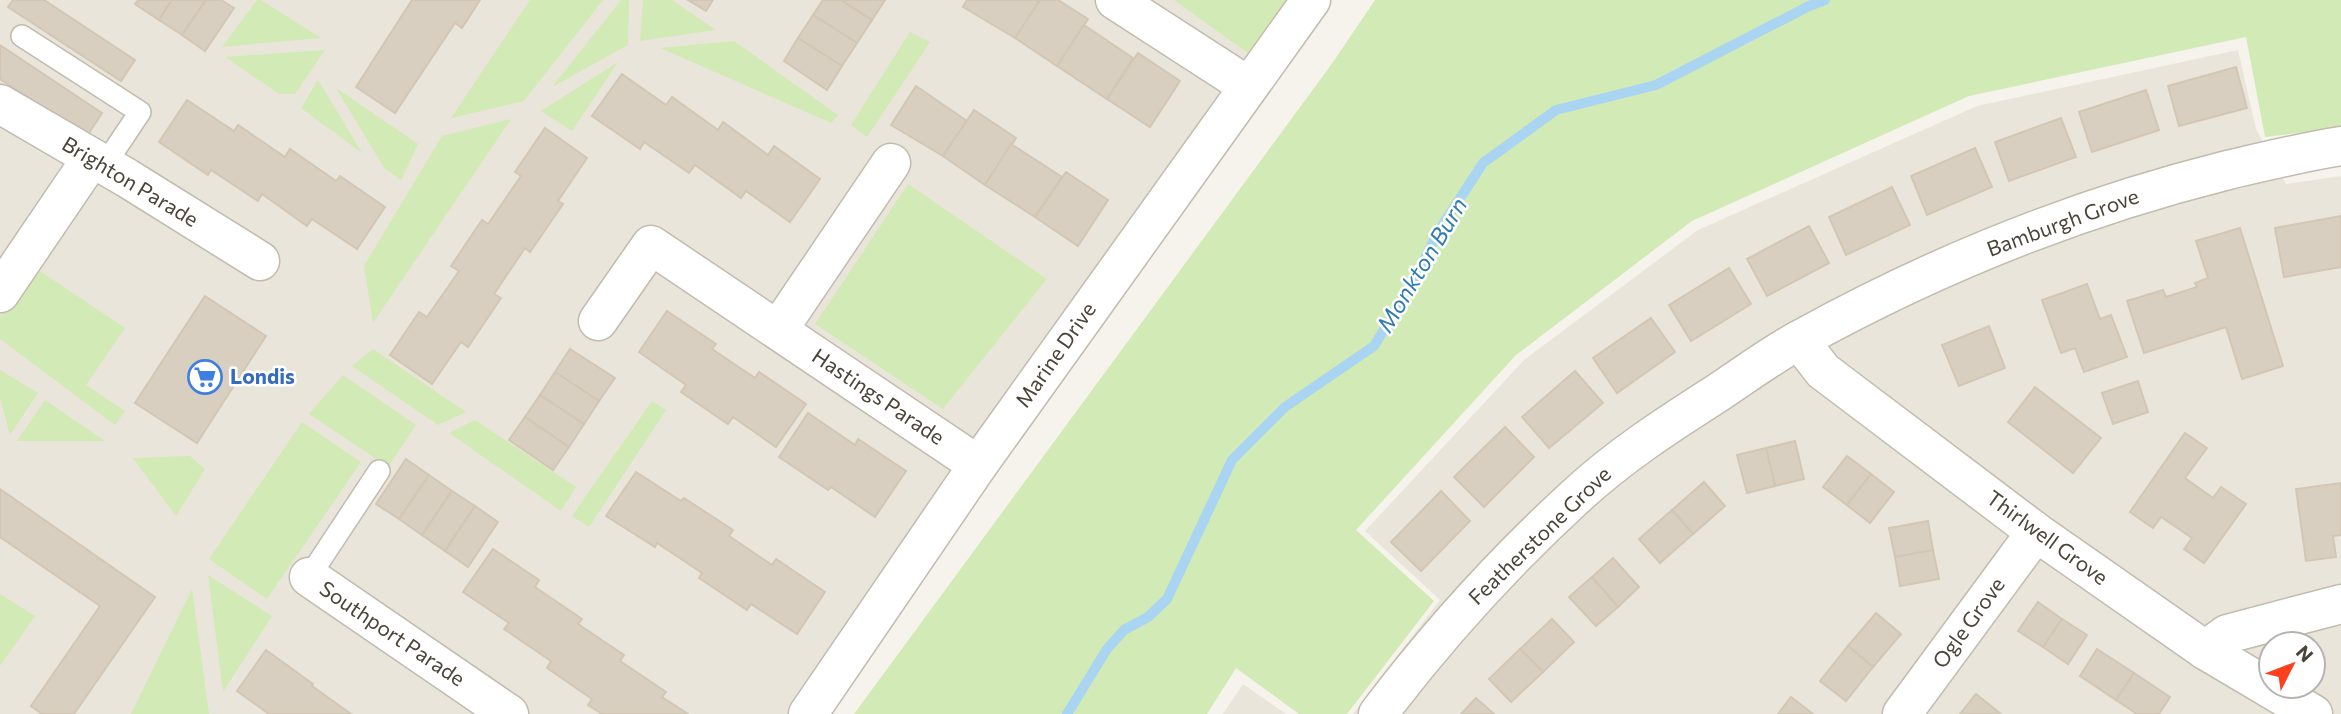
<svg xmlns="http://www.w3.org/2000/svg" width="2341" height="714" viewBox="0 0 2341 714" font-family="Commissioner,sans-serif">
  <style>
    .residential { fill: #eae5da; fill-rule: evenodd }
    .green { fill: #d2eab5 }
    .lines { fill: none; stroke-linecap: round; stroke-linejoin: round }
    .stream { stroke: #a9d4f2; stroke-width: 10 }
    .building { fill: #d8cfc1; stroke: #d3c7b4; stroke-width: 2 }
    .lane-casing { stroke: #c2bbae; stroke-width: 24 }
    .street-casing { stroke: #c2bbae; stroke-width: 41 }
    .lane { stroke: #fff; stroke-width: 21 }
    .street { stroke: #fff; stroke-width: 38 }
    .labels { text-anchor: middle; stroke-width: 5; stroke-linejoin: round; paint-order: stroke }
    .street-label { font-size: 21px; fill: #4b4439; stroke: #fff }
    .shop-label { font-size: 21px; font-weight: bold; fill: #366cbe; stroke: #fff; text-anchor: start }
    .water-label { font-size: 23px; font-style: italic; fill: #2e7ab2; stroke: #fff }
  </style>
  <rect width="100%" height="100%" fill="#f6f3ec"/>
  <g class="residential">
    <path d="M0 0H1315L811 714H0Z"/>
    <path d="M2238 50 2256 129 2286 184 2341 176V714H1353L1440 600 1365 531 1524 360 1698 230 1977 106ZM2271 644H2313V686H2271Z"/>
    <path d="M1243 684 1286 714H1223Z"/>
  </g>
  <g class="green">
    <path d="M257 0H261L321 38 222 47Z"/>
    <path d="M530 0H603L524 101 451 118Z"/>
    <path d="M621 0H629L628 45 552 87Z"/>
    <path d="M643 0H672L716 30 640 41Z"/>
    <path d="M1174 0H1287L1248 53Z"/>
    <path d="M1375 0H2341V128L2265 137 2246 37 1969 96 1692 221 1516 355 1356 530 1434 601 1347 714H1299L1236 668 1207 714H854L1331 65Z"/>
    <path d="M910 32 930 42 867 137 851 125Z"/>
    <path d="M734 41 838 115 831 123 660 48Z"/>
    <path d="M325 50 295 94H279L225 57Z"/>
    <path d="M618 62 572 131 541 111Z"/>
    <path d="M318 80 362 153 301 108Z"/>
    <path d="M336 88 418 144 401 180 385 169Z"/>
    <path d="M511 119 373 323 364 266 442 136Z"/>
    <path d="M908 184 1047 279 943 409 815 324Z"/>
    <path d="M34 267 125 328 86 385 125 411 115 425 0 339V316Z"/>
    <path d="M373 349 466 412 438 425 352 366Z"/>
    <path d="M0 370 38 393 10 435 0 398Z"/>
    <path d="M343 375 416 425 388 467 309 414Z"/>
    <path d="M45 400 105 441H17Z"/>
    <path d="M652 401 666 410 589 527 572 516Z"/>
    <path d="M475 420 576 487 561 511 449 433Z"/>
    <path d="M302 422 361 462 267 599 209 559Z"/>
    <path d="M190 456 205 469 176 516 133 458Z"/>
    <path d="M208 575 272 616 223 692Z"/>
    <path d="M192 589 209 714H131Z"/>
    <path d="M0 594 35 616 0 666Z"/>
  </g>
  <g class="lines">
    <path class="stream" d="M1067 714 1107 649 1124 630 1148 617 1167 599 1232 460 1285 407 1374 346 1411 285 1440 229 1483 163 1556 110 1656 85 1809 6 1825 0"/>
  </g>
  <g class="building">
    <path d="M13 0H44L135 60 121 81 8 7Z"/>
    <path d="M138 0H172L159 20 135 4Z"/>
    <path d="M172 0H206L182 35 159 20Z"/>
    <path d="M206 0H221L234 8 205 51 182 35Z"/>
    <path d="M412 0H480L462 28 455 23 395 113 356 87Z"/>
    <path d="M688 0H713L706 11Z"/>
    <path d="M823 0H841L872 20 857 43 813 15Z"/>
    <path d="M841 0H885L872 20Z"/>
    <path d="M967 0H1037L1039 2 1015 38 963 7Z"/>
    <path d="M1040 0H1058L1088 19 1057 66 1015 38Z"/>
    <path d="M813 15 857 43 842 66 798 38Z"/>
    <path d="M1084 25 1133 58 1107 99 1057 66Z"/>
    <path d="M798 38 842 66 827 90 784 61Z"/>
    <path d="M0 45 102 113 87 136 0 79Z"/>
    <path d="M1138 53 1180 81 1150 127 1107 99Z"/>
    <path d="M2236 67 2247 108 2179 126 2168 86Z"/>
    <path d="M622 74 666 105 672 97 718 130 723 122 768 155 774 146 820 179 790 222 746 191 741 198 695 165 689 173 644 142 640 149 592 116Z"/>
    <path d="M916 86 967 121 943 156 891 125Z"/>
    <path d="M2146 90 2159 130 2092 152 2079 112Z"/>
    <path d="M187 100 234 131 238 125 285 157 290 149 336 181 340 176 385 207 357 249 312 219 307 226 262 194 258 201 211 170 208 175 159 142Z"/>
    <path d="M974 110 1016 138 985 185 943 156Z"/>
    <path d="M2061 118 2076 157 2009 181 1995 142Z"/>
    <path d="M545 128 587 158 558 201 563 204 530 252 525 248 494 294 501 298 468 347 461 342 432 384 390 355 419 312 427 317 459 271 451 266 482 220 488 224 521 176 515 172Z"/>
    <path d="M1011 144 1062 177 1035 217 985 185Z"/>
    <path d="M1975 148 1992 187 1927 215 1911 176Z"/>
    <path d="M1066 172 1108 200 1078 246 1035 217Z"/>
    <path d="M1892 187 1910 225 1846 255 1829 217Z"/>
    <path d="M2341 216V267L2284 277 2275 228Z"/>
    <path d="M1809 226 1829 263 1767 296 1747 259Z"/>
    <path d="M2240 228 2283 366 2242 379 2226 327 2144 353 2127 301 2163 290 2166 297 2197 287 2195 283 2208 278 2196 241Z"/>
    <path d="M1729 268 1751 304 1691 341 1669 305Z"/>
    <path d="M2087 284 2100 319 2111 315 2127 357 2084 372 2075 348 2061 353 2042 300Z"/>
    <path d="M205 296 266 336 197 443 135 403Z"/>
    <path d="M667 311 716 344 712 349 755 378 759 372 806 404 776 447 733 417 728 424 681 392 686 385 639 352Z"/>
    <path d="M1651 318 1675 352 1617 393 1593 358Z"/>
    <path d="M1989 326 2005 368 1959 386 1942 345Z"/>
    <path d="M570 349 615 378 599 401 555 372Z"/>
    <path d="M1575 371 1603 403 1549 448 1522 417Z"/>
    <path d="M555 372 599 401 584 424 540 395Z"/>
    <path d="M2138 381 2148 412 2113 424 2102 393Z"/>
    <path d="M2035 387 2101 438 2073 473 2008 422Z"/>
    <path d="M540 395 584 424 569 447 525 417Z"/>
    <path d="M808 413 855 445 858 439 906 471 875 517 831 487 828 490 779 457Z"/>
    <path d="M525 417 569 447 553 470 509 440Z"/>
    <path d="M1505 427 1534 457 1484 507 1454 477Z"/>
    <path d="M2185 433 2207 448 2185 478 2213 498 2221 487 2246 504 2204 563 2184 549 2192 538 2161 517 2153 528 2130 512Z"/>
    <path d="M1795 441 1804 479 1775 486 1766 448Z"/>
    <path d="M1766 448 1775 486 1747 493 1737 455Z"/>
    <path d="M1847 456 1871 474 1847 505 1823 487Z"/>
    <path d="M406 459 429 475 399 519 376 504Z"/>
    <path d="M636 472 681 501 684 498 733 530 729 536 772 565 776 559 825 592 797 634 751 604 747 610 699 578 702 573 657 543 655 547 606 516Z"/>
    <path d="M1871 474 1894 492 1870 523 1847 505Z"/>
    <path d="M429 475 452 491 422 535 399 519Z"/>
    <path d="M1704 482 1725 506 1693 534 1672 510Z"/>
    <path d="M2341 483V535L2333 536 2336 557 2306 561 2296 489Z"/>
    <path d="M0 489 155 597 74 714H42L31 706 100 606 0 537Z"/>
    <path d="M452 491 475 506 445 551 422 535Z"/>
    <path d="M1441 491 1470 521 1421 571 1391 542Z"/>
    <path d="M475 506 498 522 468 567 445 551Z"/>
    <path d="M1672 510 1693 534 1660 563 1639 539Z"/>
    <path d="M1928 521 1933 550 1895 557 1889 528Z"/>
    <path d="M493 549 539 580 535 587 582 619 578 624 624 655 620 661 666 692 662 697 688 714H602L588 705 592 699 547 668 551 661 504 629 509 623 463 592Z"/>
    <path d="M1933 550 1939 579 1900 586 1895 557Z"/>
    <path d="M1613 558 1639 587 1618 607 1592 577Z"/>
    <path d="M1592 577 1618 607 1596 626 1569 597Z"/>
    <path d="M2038 602 2062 619 2043 647 2018 631Z"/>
    <path d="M1876 613 1901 634 1873 667 1848 646Z"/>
    <path d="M1552 619 1574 642 1543 672 1520 649Z"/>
    <path d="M2062 619 2087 635 2068 664 2043 647Z"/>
    <path d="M1848 646 1873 667 1846 701 1820 681Z"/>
    <path d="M1520 649 1543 672 1511 702 1489 679Z"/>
    <path d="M2097 649 2134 673 2116 700 2080 676Z"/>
    <path d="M266 650 313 684 312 686 351 714H269L237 691Z"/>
    <path d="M2134 673 2170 697 2159 714H2137L2116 700Z"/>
    <path d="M1976 694 2001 714H1960Z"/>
    <path d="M1791 697 1813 714H1778Z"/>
    <path d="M1476 698 1494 714H1461Z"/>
  </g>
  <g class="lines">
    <g class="lane-casing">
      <g id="lane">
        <path d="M22 36 140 112 104 166"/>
        <path d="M309 577 379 471"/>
      </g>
    </g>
    <g class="street-casing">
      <g id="street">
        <path d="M1115 0 1248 86"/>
        <path d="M0 104 127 178 260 261"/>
        <path d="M0 293 91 159"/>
        <path d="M598 321 651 245 978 465"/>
        <path d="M778 330 891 163"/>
        <path d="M1799 340 1823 371 2036 532 2205 650 2313 714"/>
        <path d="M309 577 509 714"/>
        <path d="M2205 650 2227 634 2341 604"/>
        <path d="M808 714 978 465 1311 0"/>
        <path d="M1378 714C1437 636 1503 563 1575 497 1619 456 1669 424 1719 392 1746 374 1773 354 1801 339 1935 265 2080 207 2228 170 2266 161 2303 152 2341 146"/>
        <path d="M1902 714 2036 532"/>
      </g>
    </g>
    <use href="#lane" class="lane"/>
    <use href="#street" class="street"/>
  </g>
  <defs>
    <g id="supermarket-ring" transform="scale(1.75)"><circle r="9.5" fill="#fff" stroke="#3f7fe0" stroke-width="1.5"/><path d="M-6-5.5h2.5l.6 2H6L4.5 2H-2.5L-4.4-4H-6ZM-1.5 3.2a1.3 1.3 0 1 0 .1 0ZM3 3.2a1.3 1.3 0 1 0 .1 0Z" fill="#3f7fe0"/></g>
  </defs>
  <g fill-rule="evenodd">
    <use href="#supermarket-ring" x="205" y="377"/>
  </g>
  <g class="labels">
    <g class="street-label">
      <text transform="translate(130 182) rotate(31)" y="7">Brighton Parade</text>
      <text transform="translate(2063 223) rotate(-20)" y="7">Bamburgh Grove</text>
      <text transform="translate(1056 355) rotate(-55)" y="7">Marine Drive</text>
      <text transform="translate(878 397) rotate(34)" y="7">Hastings Parade</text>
      <text transform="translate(1540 536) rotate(-44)" y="7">Featherstone Grove</text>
      <text transform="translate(2047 538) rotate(36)" y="7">Thirlwell Grove</text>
      <text transform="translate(1969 623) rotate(-54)" y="7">Ogle Grove</text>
      <text transform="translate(392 634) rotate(34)" y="7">Southport Parade</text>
    </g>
    <g class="shop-label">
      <text x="230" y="384">Londis</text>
    </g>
    <g class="water-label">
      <text transform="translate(1422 265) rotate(-59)" y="8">Monkton Burn</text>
    </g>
  </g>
  <g transform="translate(2292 665) rotate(48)"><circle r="33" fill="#ffffff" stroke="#b7b4b0" stroke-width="2"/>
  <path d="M0-5L12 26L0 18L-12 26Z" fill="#fc3f1d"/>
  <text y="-10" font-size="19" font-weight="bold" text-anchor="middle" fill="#4b4439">N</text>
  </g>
</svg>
